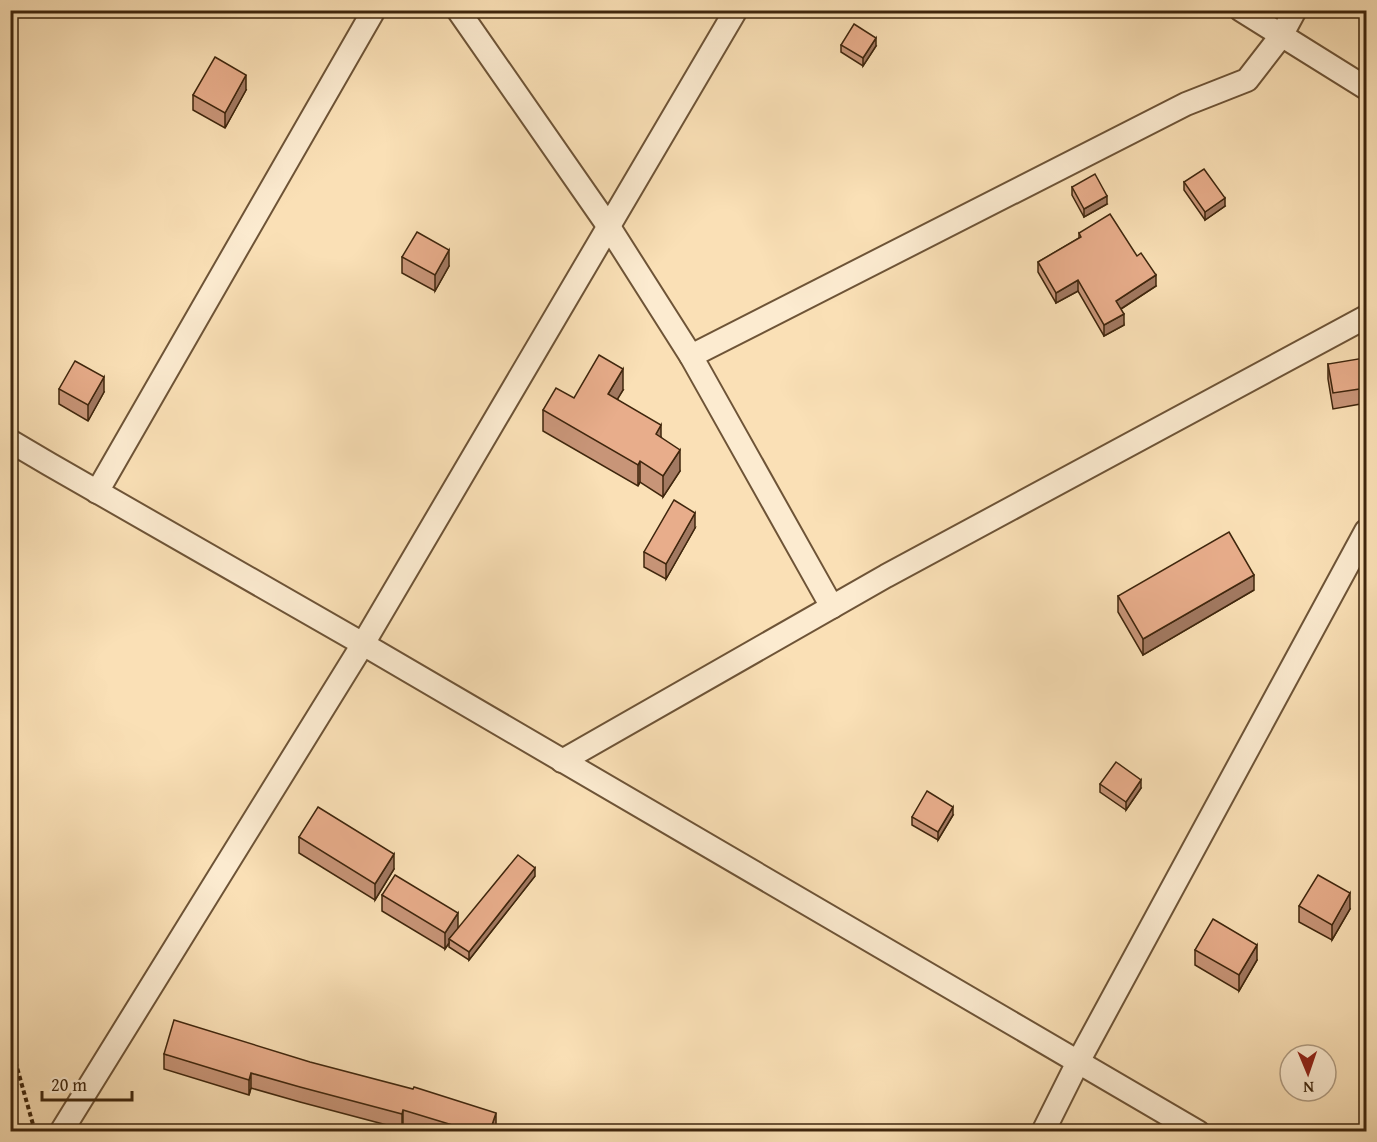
<svg xmlns="http://www.w3.org/2000/svg" width="1377" height="1142" viewBox="0 0 1377 1142" font-family="'Gentium Book Plus',serif">
  <style>
    .lines { fill: none; stroke-linecap: round; stroke-linejoin: round }
    .minor-casing { stroke: #6e5437; stroke-width: 26 }
    .path { stroke: #3f260d; stroke-width: 4; stroke-dasharray: 4.5 3; stroke-linecap: butt }
    .minor { stroke: #fcebd0; stroke-width: 22 }
    .wall { fill: #c89578; stroke: #3f260d; stroke-width: 1.5 }
    .shaded-wall { fill: #a27961; stroke: #3f260d; stroke-width: 1.5 }
    .building { fill: #e8ad8b; stroke: #3f260d; stroke-width: 1.5 }
  </style>
  <rect width="100%" height="100%" fill="#fae0b6"/>
  <filter id="stains"><feTurbulence type="fractalNoise" baseFrequency=".00333" numOctaves="4"/><feColorMatrix values="0 0 0 0 .2 0 0 0 0 .09 0 0 0 0 .02 0 0 0 .5 -.17"/></filter>
  <radialGradient id="worn" r=".72"><stop offset=".6" stop-color="#630" stop-opacity="0"/><stop offset="1" stop-color="#630" stop-opacity=".3"/></radialGradient>
  <g class="lines">
    <g class="minor-casing">
      <g id="minor">
        <path d="M458 10 609 227 691 356 832 607"/>
        <path d="M1241 10 1366 88"/>
        <path d="M691 356 1186 104 1247 80 1281 36 1295 10"/>
        <path d="M10 441 49 464 363 644 1198 1132"/>
        <path d="M97 492 374 10"/>
        <path d="M562 761 886 576 1366 317"/>
        <path d="M61 1132 363 644 736 10"/>
        <path d="M1043 1132 1078 1062 1366 531"/>
      </g>
    </g>
    <path class="path" d="M10 1056 16 1064 34 1128"/>
    <use href="#minor" class="minor"/>
  </g>
  <g class="wall">
    <path d="M841 45 876 46 863 66 841 52Z"/>
    <path d="M246 90 225 128 193 110V95Z"/>
    <path d="M1184 182 1225 206 1205 220 1184 190Z"/>
    <path d="M1072 187 1107 204 1084 217 1072 195Z"/>
    <path d="M1079 233 1156 286 1121 309 1124 325 1104 336 1078 291 1056 303 1038 272V262L1079 238Z"/>
    <path d="M402 257 449 266 435 291 402 273Z"/>
    <path d="M1328 364 1366 375V403L1333 409 1328 379Z"/>
    <path d="M59 389 104 392 88 421 59 404Z"/>
    <path d="M623 390 617 399 661 437 680 471 663 497 640 482 638 486 543 431V410L574 398Z"/>
    <path d="M695 528 666 579 644 567V552Z"/>
    <path d="M1254 590 1143 655 1118 612V596Z"/>
    <path d="M1100 784 1141 788 1126 810 1100 792Z"/>
    <path d="M953 815 938 840 912 825V817Z"/>
    <path d="M299 837 394 869 375 900 299 853Z"/>
    <path d="M535 876 469 960 449 947V943L445 949 382 911V895L458 928Z"/>
    <path d="M1299 906 1350 909 1332 940 1299 922Z"/>
    <path d="M1195 950 1257 960 1239 991 1195 965Z"/>
    <path d="M164 1054 496 1127 495 1131H425L403 1125 402 1129 300 1102 251 1088 249 1095 164 1069Z"/>
  </g>
  <g class="shaded-wall">
    <path d="M876 38V46L863 66V58Z"/>
    <path d="M246 75V90L225 128V113Z"/>
    <path d="M1107 196V204L1084 217V209Z"/>
    <path d="M1225 198V206L1205 220V212Z"/>
    <path d="M449 250V266L435 291V275Z"/>
    <path d="M1156 275V286L1116 312V301Z"/>
    <path d="M1078 280V291L1056 303V293Z"/>
    <path d="M1124 314V325L1104 336V325Z"/>
    <path d="M623 369V390L608 415V394Z"/>
    <path d="M104 377V392L88 421V405Z"/>
    <path d="M661 425V446L656 434Z"/>
    <path d="M680 450V471L663 497V476Z"/>
    <path d="M640 461V482L638 486V465Z"/>
    <path d="M695 513V528L666 579V564Z"/>
    <path d="M1254 575V590L1143 655V639Z"/>
    <path d="M1141 780V788L1126 810V802Z"/>
    <path d="M953 807V815L938 840V832Z"/>
    <path d="M394 854V869L375 900V884Z"/>
    <path d="M535 868V876L469 960V952Z"/>
    <path d="M1350 893V909L1332 940V925Z"/>
    <path d="M458 913V929L449 939V943L445 949V933Z"/>
    <path d="M1257 945V960L1239 991V975Z"/>
    <path d="M251 1073V1088L249 1095V1080Z"/>
    <path d="M403 1110V1125L402 1129V1114Z"/>
    <path d="M496 1113V1127L495 1131H490Z"/>
  </g>
  <g class="building">
    <path d="M854 24 876 38 863 58 841 45Z"/>
    <path d="M215 57 246 75 225 113 193 95Z"/>
    <path d="M1204 169 1225 198 1205 212 1184 182Z"/>
    <path d="M1095 174 1107 196 1084 209 1072 187Z"/>
    <path d="M1110 214 1137 256 1141 253 1156 275 1116 301 1124 314 1104 325 1078 280 1056 293 1038 262 1081 237 1079 233Z"/>
    <path d="M417 232 449 250 435 275 402 257Z"/>
    <path d="M599 355 623 369 608 394 661 425 656 434 680 450 663 476 640 461 638 465 543 410 556 388 574 398Z"/>
    <path d="M1364 358 1366 375V388L1333 393 1328 364Z"/>
    <path d="M75 361 104 377 88 405 59 389Z"/>
    <path d="M674 500 695 513 666 564 644 552Z"/>
    <path d="M1229 532 1254 575 1143 639 1118 596Z"/>
    <path d="M1116 762 1141 780 1126 802 1100 784Z"/>
    <path d="M927 791 953 807 938 832 912 817Z"/>
    <path d="M318 807 394 854 375 884 299 837Z"/>
    <path d="M518 855 535 868 469 952 449 939Z"/>
    <path d="M395 875 458 913 445 933 382 895Z"/>
    <path d="M1318 875 1350 893 1332 925 1299 906Z"/>
    <path d="M1213 919 1257 945 1239 975 1195 950Z"/>
    <path d="M174 1020 310 1062 413 1089 414 1087 496 1113 490 1131H472L403 1110 402 1114 300 1087 251 1073 249 1080 164 1054Z"/>
  </g>
  <rect width="1377" height="1142" fill="none" stroke="#fae0b6" stroke-width="36"/>
  <rect x="12" y="12" width="1353" height="1118" fill="none" stroke="#3f260d" stroke-width="3"/>
  <rect x="18" y="18" width="1341" height="1106" fill="none" stroke="#3f260d" stroke-width="1.5"/>
  <g transform="translate(1308 1073) rotate(178)"><circle r="28" fill="#fcebd0" stroke="#b09c82" stroke-width="1.5"/>
  <path d="M0-4.5L10 22L0 15L-10 22Z" fill="#8f2418"/>
  <text y="-9" font-size="16" font-weight="bold" text-anchor="middle" fill="#3f260d">N</text>
  </g>
  <path d="M42 1091v9h90v-9" fill="none" stroke="#3f260d" stroke-width="3"/>
  <text x="51" y="1091" font-size="18" fill="#3f260d" stroke="#fcebd0" stroke-width="4.5" paint-order="stroke">20 m</text>
  <rect width="100%" height="100%" filter="url(#stains)"/>
  <rect width="100%" height="100%" fill="url(#worn)"/>
</svg>
